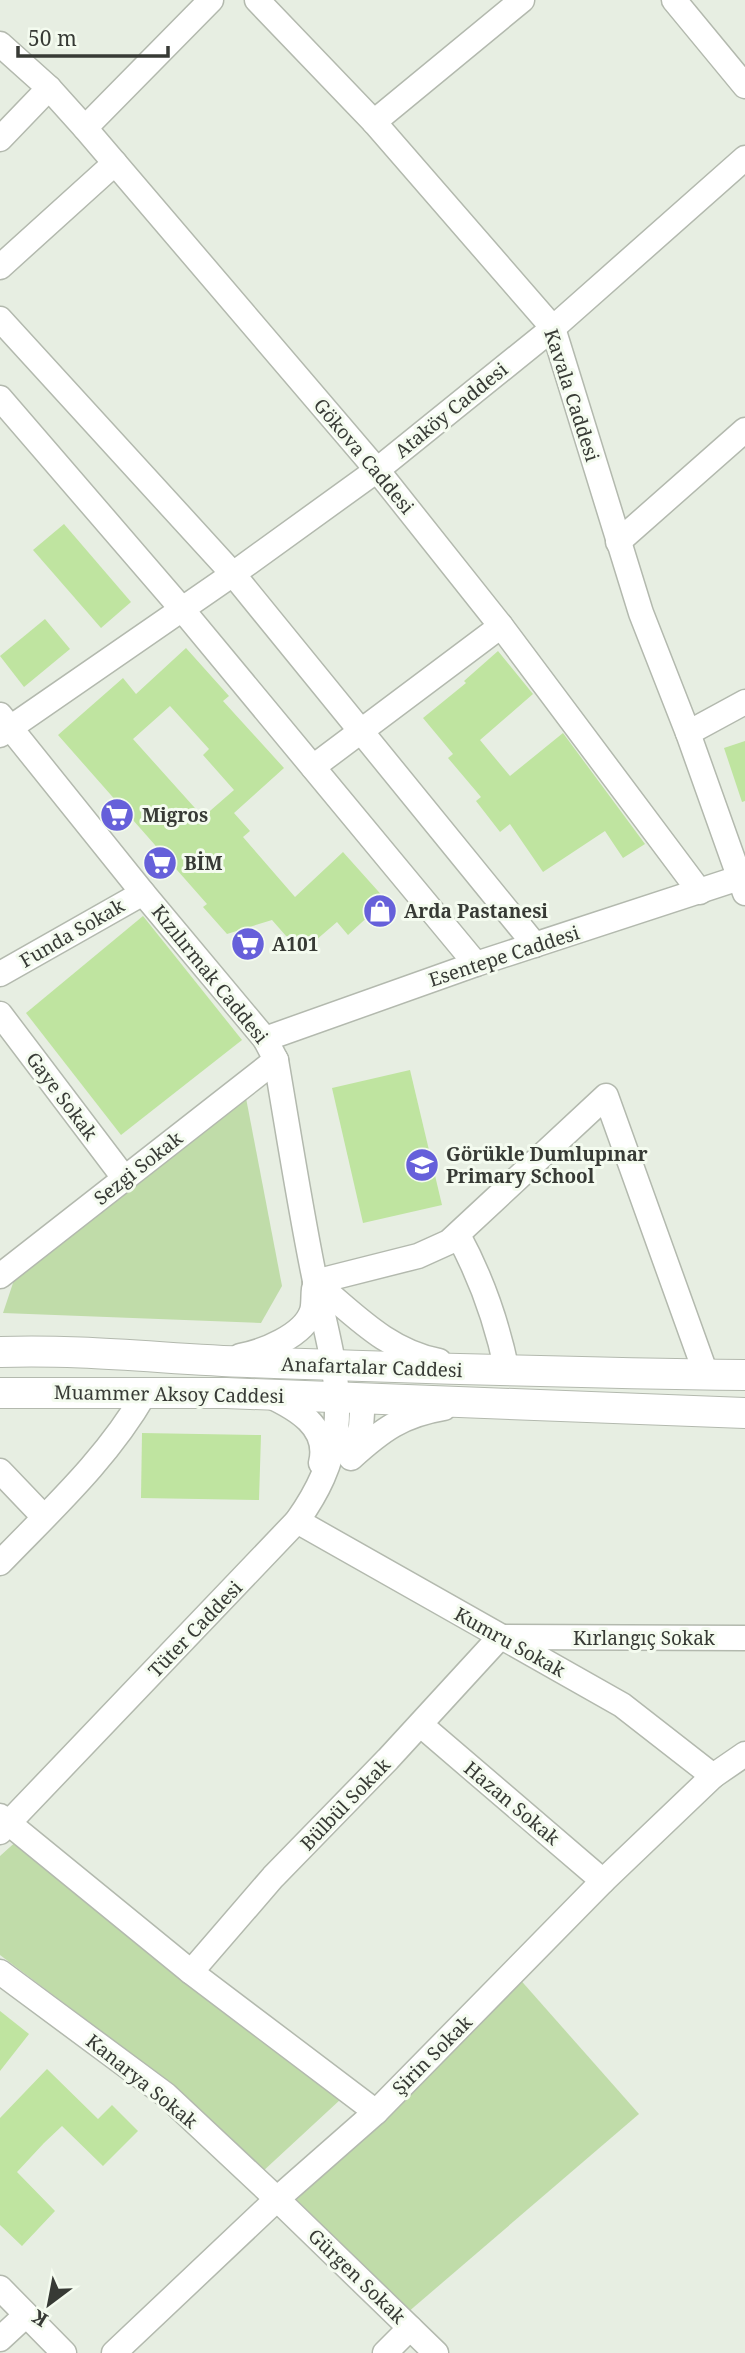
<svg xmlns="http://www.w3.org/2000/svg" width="745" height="2353" viewBox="0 0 745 2353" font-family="'Noto Serif',serif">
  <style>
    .green { fill: #c0dca9 }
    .building { fill: #bfe4a0; fill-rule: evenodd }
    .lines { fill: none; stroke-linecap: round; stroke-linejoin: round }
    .minor-casing { stroke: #b3b9ae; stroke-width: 27 }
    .major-casing { stroke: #b3b9ae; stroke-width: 32 }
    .minor { stroke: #fff; stroke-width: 24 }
    .major { stroke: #fff; stroke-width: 30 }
    .labels { text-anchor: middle; stroke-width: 6; stroke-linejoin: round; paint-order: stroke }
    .street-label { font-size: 19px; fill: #373a35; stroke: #f4fbef }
    .poi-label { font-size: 19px; font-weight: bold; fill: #373a35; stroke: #f4fbef; text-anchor: start }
  </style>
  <rect width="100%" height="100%" fill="#e7eee2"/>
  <g class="green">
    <path d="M246 1098 282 1286 261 1323 3 1313 17 1271Z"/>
    <path d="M20 1838 341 2099 261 2173 174 2086 0 1955V1856Z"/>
    <path d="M517 1976 639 2114 407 2313 291 2200Z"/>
  </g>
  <g class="building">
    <path d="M64 524 131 602 101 628 33 550Z"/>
    <path d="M45 619 70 649 24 687 0 656Z"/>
    <path d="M186 648 229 696 223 701 284 768 234 813 250 831 243 837 295 897 343 852 386 900 348 935 337 922 301 953 272 920 227 934 203 907 207 904 58 735 123 678 136 694ZM170 706 209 749 203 755 234 790 203 817 133 739Z"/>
    <path d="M498 651 533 694 480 740 510 776 563 733 645 844 623 858 605 831 543 872 510 824 500 832 476 801 481 797 448 758 453 754 423 718 466 683 464 681Z"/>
    <path d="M745 741V801L742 802 724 748Z"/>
    <path d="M143 916 242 1040 121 1135 26 1013Z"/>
    <path d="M410 1070 442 1205 363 1223 332 1088Z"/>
    <path d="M142 1433 261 1435 259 1500 141 1498Z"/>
    <path d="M0 2011 29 2034 0 2071Z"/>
    <path d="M47 2069 98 2119 112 2105 138 2131 103 2166 62 2126 44 2143 17 2172 55 2211 22 2246 0 2225V2118Z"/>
  </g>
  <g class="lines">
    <g class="minor-casing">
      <g id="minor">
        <path d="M257 0 374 122 553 328 641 613 688 733 745 893"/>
        <path d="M674 0 745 86"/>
        <path d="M0 44 49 88 85 128 377 470 501 626 700 892"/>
        <path d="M374 122 522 0"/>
        <path d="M85 128 211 0"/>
        <path d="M0 139 49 88"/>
        <path d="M0 267 115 163"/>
        <path d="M0 319 233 574 535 945"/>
        <path d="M0 398 181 608 476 964"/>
        <path d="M618 542 745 430"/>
        <path d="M0 715 143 893 265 1039 276 1060C288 1130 299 1201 313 1271 323 1322 342 1376 336 1429 332 1464 317 1493 297 1521L0 1832"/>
        <path d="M688 733 745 702"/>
        <path d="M0 735 233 574 377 470 553 328 745 158"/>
        <path d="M313 767 501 626"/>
        <path d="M0 974 143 893"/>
        <path d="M0 1014 125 1179"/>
        <path d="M265 1039 476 964 745 876"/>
        <path d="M458 1235C482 1279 497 1322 507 1371L492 1369"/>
        <path d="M0 1276 276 1060"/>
        <path d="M315 1282 418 1256 449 1242 606 1096 706 1374"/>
        <path d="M315 1282C354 1314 387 1351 439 1361"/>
        <path d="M240 1356C262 1352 304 1336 312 1311 314 1305 313 1296 314 1289"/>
        <path d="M268 1395C296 1408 330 1427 321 1463"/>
        <path d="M351 1457 361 1427 363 1399"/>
        <path d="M351 1458C382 1430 402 1415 444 1408"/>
        <path d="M0 1471 44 1517"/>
        <path d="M297 1521 622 1705 713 1776"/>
        <path d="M0 1563C53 1508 107 1459 145 1393"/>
        <path d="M421 1725 603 1881"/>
        <path d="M0 1816 191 1972 376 2112"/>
        <path d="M0 1972 166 2095 277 2199 436 2353"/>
        <path d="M191 1972 273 1877 388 1759 500 1637 745 1638"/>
        <path d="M0 2288 64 2353"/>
        <path d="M0 2339 26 2315"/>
        <path d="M114 2353 277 2199 376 2112 603 1881 713 1776 745 1754"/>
        <path d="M385 2353 410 2328"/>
      </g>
    </g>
    <g class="major-casing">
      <g id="major">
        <path d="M0 1352C82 1349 166 1359 248 1362 414 1368 579 1373 745 1375"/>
        <path d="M0 1393H226L745 1413"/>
      </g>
    </g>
    <use href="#minor" class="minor"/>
    <use href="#major" class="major"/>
  </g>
  <defs>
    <g id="supermarket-disc" transform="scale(1.75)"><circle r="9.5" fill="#6660da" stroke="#f4fbef"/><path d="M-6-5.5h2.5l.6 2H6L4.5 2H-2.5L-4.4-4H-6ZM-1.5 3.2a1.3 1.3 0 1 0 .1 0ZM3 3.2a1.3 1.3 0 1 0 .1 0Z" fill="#fff"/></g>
    <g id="shop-disc" transform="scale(1.75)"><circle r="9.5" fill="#6660da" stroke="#f4fbef"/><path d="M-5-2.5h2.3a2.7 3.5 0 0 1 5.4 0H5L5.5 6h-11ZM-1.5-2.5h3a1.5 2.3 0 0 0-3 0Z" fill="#fff"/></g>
    <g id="school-disc" transform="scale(1.75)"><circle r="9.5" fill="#6660da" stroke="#f4fbef"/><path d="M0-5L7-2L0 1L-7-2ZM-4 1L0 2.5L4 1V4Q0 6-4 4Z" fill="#fff"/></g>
  </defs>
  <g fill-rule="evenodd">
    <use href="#supermarket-disc" x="117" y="815"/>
    <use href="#supermarket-disc" x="160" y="863"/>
    <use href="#shop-disc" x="380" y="911"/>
    <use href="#supermarket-disc" x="248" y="944"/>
    <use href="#school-disc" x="422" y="1165"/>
  </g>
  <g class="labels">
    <g class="street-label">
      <text transform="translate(572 395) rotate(72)" y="7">Kavala Caddesi</text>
      <text transform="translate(451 410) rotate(-39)" y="7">Ataköy Caddesi</text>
      <text transform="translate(364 456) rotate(50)" y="7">Gökova Caddesi</text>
      <text transform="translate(72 933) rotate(-30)" y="7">Funda Sokak</text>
      <text transform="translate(504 956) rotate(-18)" y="7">Esentepe Caddesi</text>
      <text transform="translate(210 974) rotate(51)" y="7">Kızılırmak Caddesi</text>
      <text transform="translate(62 1096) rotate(53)" y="7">Gaye Sokak</text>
      <text transform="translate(138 1168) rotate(-38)" y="7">Sezgi Sokak</text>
      <text transform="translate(372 1367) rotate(2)" y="7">Anafartalar Caddesi</text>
      <text transform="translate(169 1394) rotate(1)" y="7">Muammer Aksoy Caddesi</text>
      <text transform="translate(195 1629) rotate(-46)" y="7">Tüter Caddesi</text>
      <text x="644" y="1645">Kırlangıç Sokak</text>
      <text transform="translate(510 1642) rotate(29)" y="7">Kumru Sokak</text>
      <text transform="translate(512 1803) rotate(40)" y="7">Hazan Sokak</text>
      <text transform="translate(345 1804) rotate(-46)" y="7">Bülbül Sokak</text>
      <text transform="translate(432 2055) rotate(-45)" y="7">Şirin Sokak</text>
      <text transform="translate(142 2081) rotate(39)" y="7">Kanarya Sokak</text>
      <text transform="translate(357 2276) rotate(44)" y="7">Gürgen Sokak</text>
    </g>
    <g class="poi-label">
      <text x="142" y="822">Migros</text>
      <text x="184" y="870">BİM</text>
      <text x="404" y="918">Arda Pastanesi</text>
      <text x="272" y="951">A101</text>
      <text x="446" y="1161">Görükle Dumlupınar<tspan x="446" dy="22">Primary School</tspan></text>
    </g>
  </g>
  <g transform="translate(49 2304) rotate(212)" stroke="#f4fbef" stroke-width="5" paint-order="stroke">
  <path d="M0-5L12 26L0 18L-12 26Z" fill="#373a35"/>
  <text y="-10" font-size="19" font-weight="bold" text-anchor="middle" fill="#373a35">K</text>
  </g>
  <path d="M18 46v10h150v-10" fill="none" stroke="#373a35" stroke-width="3.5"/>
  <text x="28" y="46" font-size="21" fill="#373a35" stroke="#f4fbef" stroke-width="5" paint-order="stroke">50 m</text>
</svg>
